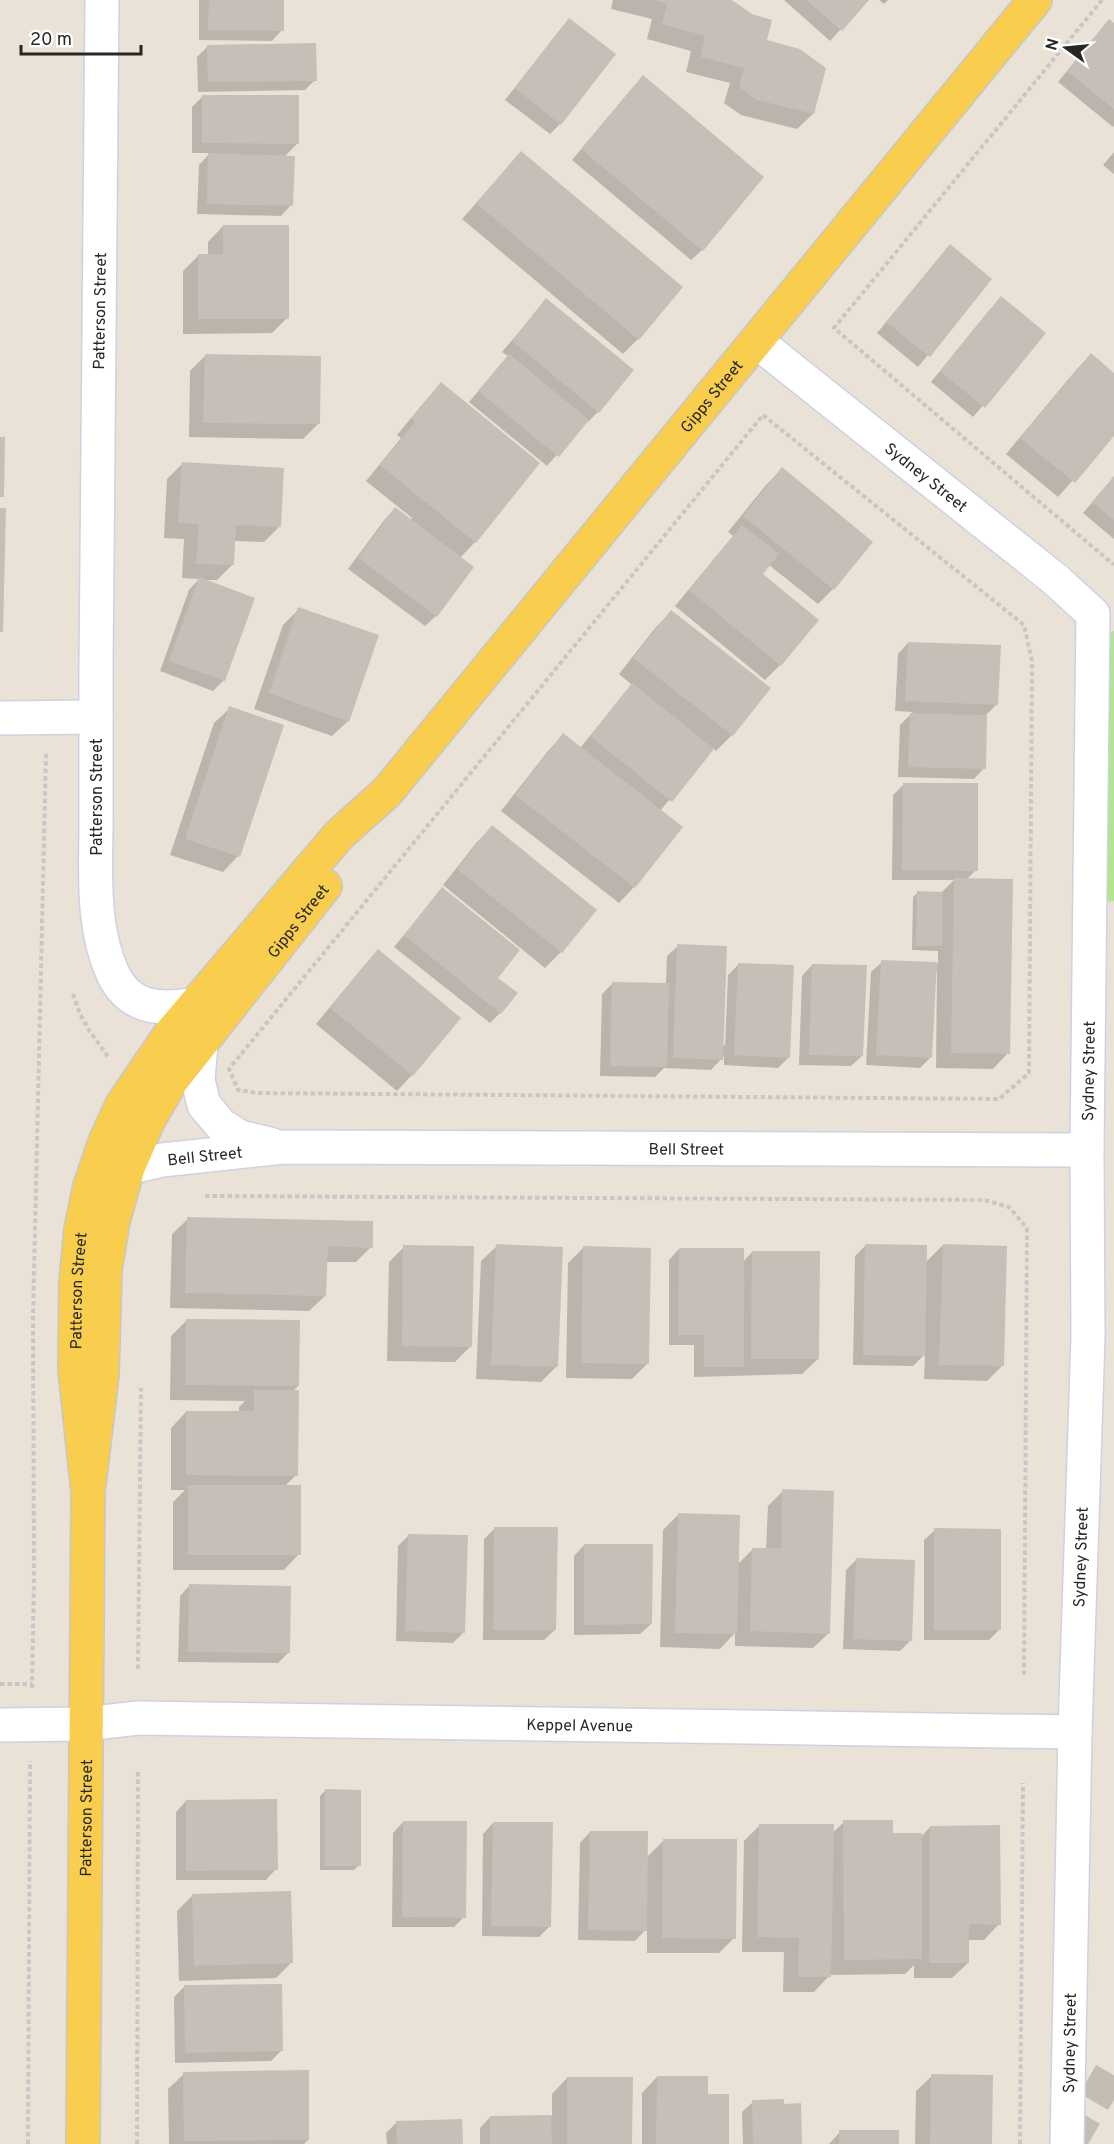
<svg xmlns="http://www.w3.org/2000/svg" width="1114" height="2144" viewBox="0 0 1114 2144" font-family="Overpass,sans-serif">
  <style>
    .green { fill: #afe68f }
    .shadow { fill: #0003 }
    .building { fill: #c6bfb8 }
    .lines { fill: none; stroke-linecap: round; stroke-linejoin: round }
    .motorway-tunnel { stroke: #c4bdb4; stroke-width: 33; stroke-dasharray: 33 16; stroke-linecap: butt }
    .minor-casing { stroke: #cdd1e2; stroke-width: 36 }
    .tertiary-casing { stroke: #cdd1e2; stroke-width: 36 }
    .primary-casing { stroke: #c7c7c7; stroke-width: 36 }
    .path { stroke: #c7c7c7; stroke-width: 4; stroke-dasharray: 4.5 3; stroke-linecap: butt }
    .minor { stroke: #fff; stroke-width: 33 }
    .tertiary { stroke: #fff; stroke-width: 33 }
    .primary { stroke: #f9ce4e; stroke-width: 33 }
    .labels { text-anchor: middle; stroke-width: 4.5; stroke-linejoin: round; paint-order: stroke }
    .street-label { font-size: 16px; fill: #272727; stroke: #fff }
  </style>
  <rect width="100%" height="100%" fill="#ebe2d7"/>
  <path class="green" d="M1114 631V901L1109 902 1103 897 1107 633Z"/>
  <g class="shadow">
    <path d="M199 0H282V30L272 41 199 40Z"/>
    <path d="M613 0H730L765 42 813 114 797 129 741 115 724 103 730 83 686 72 691 51 647 39 652 19 611 9Z"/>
    <path d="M784 0H867L830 41Z"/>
    <path d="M879 0H888L884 4Z"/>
    <path d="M569 20 560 124 550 134 505 100 559 31Z"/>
    <path d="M1114 25V126L1113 127 1058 82 1099 32Z"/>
    <path d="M208 46 315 80 305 90 198 92 197 57Z"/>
    <path d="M633 88 702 250 691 260 572 160Z"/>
    <path d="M203 96 297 144 284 157 291 205 281 216 197 214 199 165 210 153H192V107Z"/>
    <path d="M1114 152V174L1103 165Z"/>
    <path d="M521 153 638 339 623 354 462 219Z"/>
    <path d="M223 226 287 318 272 333 183 334V271L199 255H208V242Z"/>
    <path d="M950 246 990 279 918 367 877 333Z"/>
    <path d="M546 300 598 412 588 422 586 421 547 466 469 402 508 356 502 352Z"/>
    <path d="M991 308 1044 333 973 417 931 382Z"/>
    <path d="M1091 355 1114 375V434L1058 497 1006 454 1076 370Z"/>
    <path d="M205 356 319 423 303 439 189 437 190 371Z"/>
    <path d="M441 384 475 542 460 558 472 567 436 616 425 626 348 569 385 519 395 509 410 520 412 518 366 481 401 438 397 435 426 400Z"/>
    <path d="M182 464 279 527 264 542 234 541 232 565 217 580H203L224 680 213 691 160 671 189 590 199 579 182 578 184 539 164 538 167 479Z"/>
    <path d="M782 469 833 589 818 604 769 565 761 575 780 665 765 680 675 606 733 536 728 532 766 485Z"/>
    <path d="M1114 477V539L1083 513Z"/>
    <path d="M299 609 348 721 332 736 254 709 283 625Z"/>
    <path d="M671 612 768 688 732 735 716 751 713 748 660 811 681 827 634 887 619 903 501 811 548 751 563 735 580 748 632 685 619 674 656 627Z"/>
    <path d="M908 643 997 704 986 715 984 768 974 779 898 777 900 725 913 712 895 711 898 654Z"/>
    <path d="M230 708 282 726 238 856 223 872 170 855 214 723Z"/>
    <path d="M904 784 976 870 966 880 1008 1053 993 1069 936 1068 937 971H935L931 1057 920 1068 866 1065 871 972 882 962 938 964V951L912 950 913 897 918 892 941 893 954 880H892L893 795Z"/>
    <path d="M492 827 595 910 561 952 545 968 443 885 477 842Z"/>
    <path d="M442 889 496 978 500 1013 490 1023 394 947Z"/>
    <path d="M678 946 722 1045H725L728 975 739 964 789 1057 778 1068 724 1065V1056L711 1070 664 1068 655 1077 600 1076 602 994 613 983 666 985 667 956Z"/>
    <path d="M378 951 459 1018 412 1075 397 1091 316 1024 363 967Z"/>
    <path d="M812 965 862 1056 851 1066 799 1065 802 976Z"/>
    <path d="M188 1219 371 1247 356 1262H326L325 1296 309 1311 170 1308 172 1234Z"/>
    <path d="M866 1245 925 1263 943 1245 1002 1366 987 1381 924 1379 925 1354 913 1366 853 1365 855 1256Z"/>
    <path d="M497 1246 557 1366 541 1382 476 1379 481 1261Z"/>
    <path d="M404 1247 470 1347 455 1362 387 1361 389 1262Z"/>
    <path d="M583 1248 647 1364 632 1379 566 1378 568 1263Z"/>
    <path d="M679 1249 743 1262 752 1252 818 1359 802 1374 694 1377V1345H669V1260Z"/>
    <path d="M186 1321 298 1386 292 1392 296 1475 284 1487 299 1554 284 1570H173V1502L185 1490H171V1428L186 1412H239V1407L245 1401 170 1400 171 1336Z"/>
    <path d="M783 1491 829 1633 813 1648 735 1646V1633L720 1649 660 1647 663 1530 679 1514 737 1565 753 1549 766 1550 768 1506Z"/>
    <path d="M495 1528 555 1630 544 1640H483L484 1539Z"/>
    <path d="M935 1530 999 1630 989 1640H924V1540Z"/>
    <path d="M409 1535 464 1632 453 1643 396 1641 398 1546Z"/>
    <path d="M584 1545 651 1624 640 1634 574 1635V1556Z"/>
    <path d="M856 1560 911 1640 900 1651 843 1649 846 1570Z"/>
    <path d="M190 1585 288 1653 278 1663 178 1662 180 1596Z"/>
    <path d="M325 1791 359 1865 354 1870H320V1796Z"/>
    <path d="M186 1801 276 1869 266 1880H176V1812Z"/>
    <path d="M403 1822 464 1917 454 1927H392L393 1833Z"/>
    <path d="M844 1822 891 1835 920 1838 930 1827 999 1924 984 1940H968V1963L952 1978H914V1965L905 1974 830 1975 814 1992H783L784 1952H742L744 1841 760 1825 832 1833Z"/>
    <path d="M493 1823 550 1926 539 1937 482 1936 483 1834Z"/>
    <path d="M590 1832 646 1858 663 1841 734 1938 719 1953H647V1928L635 1941 578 1940 580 1843Z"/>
    <path d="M192 1896 291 1963 276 1978 179 1981 177 1911Z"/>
    <path d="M184 1987 281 2051 271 2061 175 2063 174 1997Z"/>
    <path d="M184 2074 308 2140 304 2144H169L168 2089Z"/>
    <path d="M932 2076 990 2144H915L916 2091Z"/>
    <path d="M657 2077 707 2095 727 2144H642V2093Z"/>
    <path d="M567 2078 631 2144H480V2128L490 2117 552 2116V2094Z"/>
    <path d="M753 2102 801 2144H743L742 2112Z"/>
    <path d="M397 2122 461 2144H387L386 2133Z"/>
    <path d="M840 2132 898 2144H829Z"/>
  </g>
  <g class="building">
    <path d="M209 0H284V31L208 30Z"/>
    <path d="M654 0H732L752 14 772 20 767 40 800 49 826 68 814 114 757 100 739 87 744 68 701 57 705 36 662 24 667 4Z"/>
    <path d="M806 0H869L842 31Z"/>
    <path d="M569 18 616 54 561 125 515 88Z"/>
    <path d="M1109 19 1114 23V109L1067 71Z"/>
    <path d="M316 43 317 81 208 82 207 45Z"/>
    <path d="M643 75 764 177 703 251 581 149Z"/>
    <path d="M202 95H299V144L202 143Z"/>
    <path d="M521 151 683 287 639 340 476 203Z"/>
    <path d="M208 153 295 156 293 206 207 204Z"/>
    <path d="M223 225H289V319H198V254H223Z"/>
    <path d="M950 244 992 279 930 357 886 322Z"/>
    <path d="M1001 296 1046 333 985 408 940 371Z"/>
    <path d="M546 298 634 370 599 413 512 341Z"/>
    <path d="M1091 353 1114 373V436L1075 483 1020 438Z"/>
    <path d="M205 354 321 356 320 424 203 423Z"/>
    <path d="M509 354 589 420 559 457 478 391Z"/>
    <path d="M441 382 540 463 476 543 380 465 415 422 411 419Z"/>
    <path d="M0 437H5L4 497H0Z"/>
    <path d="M182 462 284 468 281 527 236 525 234 565 196 564 199 524 178 523Z"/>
    <path d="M782 467 873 542 834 590 743 516Z"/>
    <path d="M1114 476V520L1092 502Z"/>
    <path d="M395 507 474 567 437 617 358 558Z"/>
    <path d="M0 508H6L3 632H0Z"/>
    <path d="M742 525 779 554 763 574 819 620 781 666 689 590Z"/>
    <path d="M199 577 255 598 225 681 169 661Z"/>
    <path d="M298 607 379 635 349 722 269 693Z"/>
    <path d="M671 610 771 688 733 736 633 658Z"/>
    <path d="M908 642 1001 645 998 705 905 701Z"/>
    <path d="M632 683 714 749 672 802 590 736Z"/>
    <path d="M229 706 284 725 240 857 185 839Z"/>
    <path d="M910 713 987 715 986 769 908 767Z"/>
    <path d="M563 733 683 827 635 888 515 795Z"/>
    <path d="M903 783H978V871L902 870Z"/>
    <path d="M492 825 597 910 562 953 457 869Z"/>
    <path d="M954 878 1013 879 1010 1054 951 1053Z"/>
    <path d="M442 887 520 950 498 978 518 993 501 1014 404 935Z"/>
    <path d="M917 891 943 892 942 946H916Z"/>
    <path d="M677 944 727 946 723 1060 673 1058Z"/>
    <path d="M378 949 461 1018 413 1076 330 1008Z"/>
    <path d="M881 960 937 962 932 1058 876 1055Z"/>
    <path d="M738 963 794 965 790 1058 734 1055Z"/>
    <path d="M812 964 867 965 863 1056 809 1055Z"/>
    <path d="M612 982 669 983 667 1067 610 1066Z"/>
    <path d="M187 1217 373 1221V1248L328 1246 326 1296 185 1293Z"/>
    <path d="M496 1244 563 1247 558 1367 491 1365Z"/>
    <path d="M865 1244 927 1245 925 1356 863 1355Z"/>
    <path d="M943 1244 1007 1246 1004 1366 939 1365Z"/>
    <path d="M403 1245 474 1246 472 1347 402 1346Z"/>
    <path d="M583 1246 651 1248 649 1364 581 1363Z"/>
    <path d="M679 1248H744V1367H704V1335H678Z"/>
    <path d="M752 1251H820L819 1359H751Z"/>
    <path d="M186 1319 300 1320 299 1386 185 1385Z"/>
    <path d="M254 1390H299L298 1476 186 1475V1411H254Z"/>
    <rect x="188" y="1485" width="113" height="70"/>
    <path d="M782 1489 834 1491 830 1634 750 1631 752 1548H781Z"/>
    <path d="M678 1513 740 1515 737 1634 675 1633Z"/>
    <path d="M494 1527H558L556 1630H493Z"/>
    <path d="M934 1528 1001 1529V1630H934Z"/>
    <path d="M408 1534 468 1535 465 1633 405 1631Z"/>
    <path d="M584 1544H653L652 1624 584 1625Z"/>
    <path d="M856 1558 915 1560 912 1641 853 1639Z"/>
    <path d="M189 1584 291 1586 290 1653 188 1652Z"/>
    <path d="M325 1789 361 1790V1866H325Z"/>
    <path d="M277 1799 278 1870 186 1871V1800Z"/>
    <path d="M843 1820H893V1833H922V1959L844 1960Z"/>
    <path d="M403 1821H467L466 1918 402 1917Z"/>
    <path d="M493 1822H553L551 1927 491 1926Z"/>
    <path d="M759 1824H834L831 1977H798L799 1938 757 1937Z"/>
    <path d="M1000 1825 1001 1925 969 1924V1963H929L930 1826Z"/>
    <path d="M590 1831H648L647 1931 588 1930Z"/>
    <path d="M663 1839H737L736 1939 662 1938Z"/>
    <path d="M291 1891 293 1963 194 1966 192 1894Z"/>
    <path d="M282 1984 283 2051 185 2053 184 1985Z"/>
    <path d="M309 2070V2140L184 2141 183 2072Z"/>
    <path d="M931 2074 993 2075 992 2144H930Z"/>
    <path d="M657 2076H708V2094H729V2144H656Z"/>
    <path d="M567 2077H633L632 2144H567Z"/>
    <path d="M784 2099V2104L801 2103 802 2144H753L752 2100Z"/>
    <path d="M551 2115 552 2144H490V2116Z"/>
    <path d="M462 2119 463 2144H397L396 2121Z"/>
    <rect x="839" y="2130" width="60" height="14"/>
  </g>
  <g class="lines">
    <path class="motorway-tunnel" d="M1069 2144 1114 2067"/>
    <g class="minor-casing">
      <g id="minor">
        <path id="s1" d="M756 341 1056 580 1093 614 1087 1150 1088 1337 1075 1732 1067 2144"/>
        <path d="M0 718 96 717"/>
        <path d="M201 1044 198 1080 204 1105 221 1125 240 1137 270 1144"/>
        <path id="s2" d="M128 1168 162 1160 284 1147 1087 1150"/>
        <path id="s3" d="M0 1725 85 1724 138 1718 1075 1732"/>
      </g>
    </g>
    <g class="tertiary-casing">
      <path id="tertiary" d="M102 0C100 223 98 446 96 669 96 719 96 769 96 820 96 871 91 926 113 974 130 1010 162 1010 196 1004"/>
    </g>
    <g class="primary-casing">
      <g id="primary">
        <path id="s4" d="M88 1492 75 1370 76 1282 81 1229 90 1186 105 1142 122 1105 171 1033 339 835 387 792 1035 0"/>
        <path id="s5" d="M83 2144 88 1492 102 1375 105 1270 113 1221 128 1168 148 1121 172 1080 325 886"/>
      </g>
    </g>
    <g class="path">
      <path d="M1102 0 834 328 1114 565"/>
      <path d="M763 415 1024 625 1032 661 1029 1073 999 1099 257 1093 238 1090 229 1069Z"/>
      <path d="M73 994 80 1014 89 1030 109 1058"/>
      <path d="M205 1196 984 1200 1009 1207 1027 1228 1024 1676"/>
      <path d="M138 1669 141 1388"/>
      <path d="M0 1684H32"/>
      <path d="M32 1688 34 1577 33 1317 46 753"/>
      <path d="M28 2144 30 1761"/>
      <path d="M137 2144 138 1769"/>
      <path d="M1020 2144 1023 1783"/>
    </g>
    <use href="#minor" class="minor"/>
    <use href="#tertiary" class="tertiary"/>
    <use href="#primary" class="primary"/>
  </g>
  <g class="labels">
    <g class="street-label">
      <text transform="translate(99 311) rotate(-89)" y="6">Patterson Street</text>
      <text dy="6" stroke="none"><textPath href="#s4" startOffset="1318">Gipps Street</textPath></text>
      <text dy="6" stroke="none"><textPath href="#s1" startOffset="218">Sydney Street</textPath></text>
      <text transform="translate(96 797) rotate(-90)" y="6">Patterson Street</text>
      <text dy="6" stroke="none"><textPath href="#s5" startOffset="1281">Gipps Street</textPath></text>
      <text transform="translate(1088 1071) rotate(-89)" y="6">Sydney Street</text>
      <text dy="6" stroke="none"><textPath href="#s2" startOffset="560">Bell Street</textPath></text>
      <text dy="6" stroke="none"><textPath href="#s2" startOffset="78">Bell Street</textPath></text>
      <text dy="6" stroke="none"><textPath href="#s4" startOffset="202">Patterson Street</textPath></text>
      <text transform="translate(1080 1557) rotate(-88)" y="6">Sydney Street</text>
      <text dy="6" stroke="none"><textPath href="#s3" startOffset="580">Keppel Avenue</textPath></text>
      <text dy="6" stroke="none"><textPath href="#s5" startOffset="326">Patterson Street</textPath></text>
      <text transform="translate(1069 2043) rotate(-89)" y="6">Sydney Street</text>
    </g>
  </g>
  <g transform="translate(1066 48) rotate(285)" stroke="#ffffff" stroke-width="4.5" paint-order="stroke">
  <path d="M0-4.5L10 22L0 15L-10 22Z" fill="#272727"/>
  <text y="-9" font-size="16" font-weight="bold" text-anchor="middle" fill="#272727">N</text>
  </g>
  <path d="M21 45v9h120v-9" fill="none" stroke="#272727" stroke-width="3"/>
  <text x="30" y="45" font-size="18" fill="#272727" stroke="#ffffff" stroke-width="4.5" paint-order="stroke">20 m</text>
</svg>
